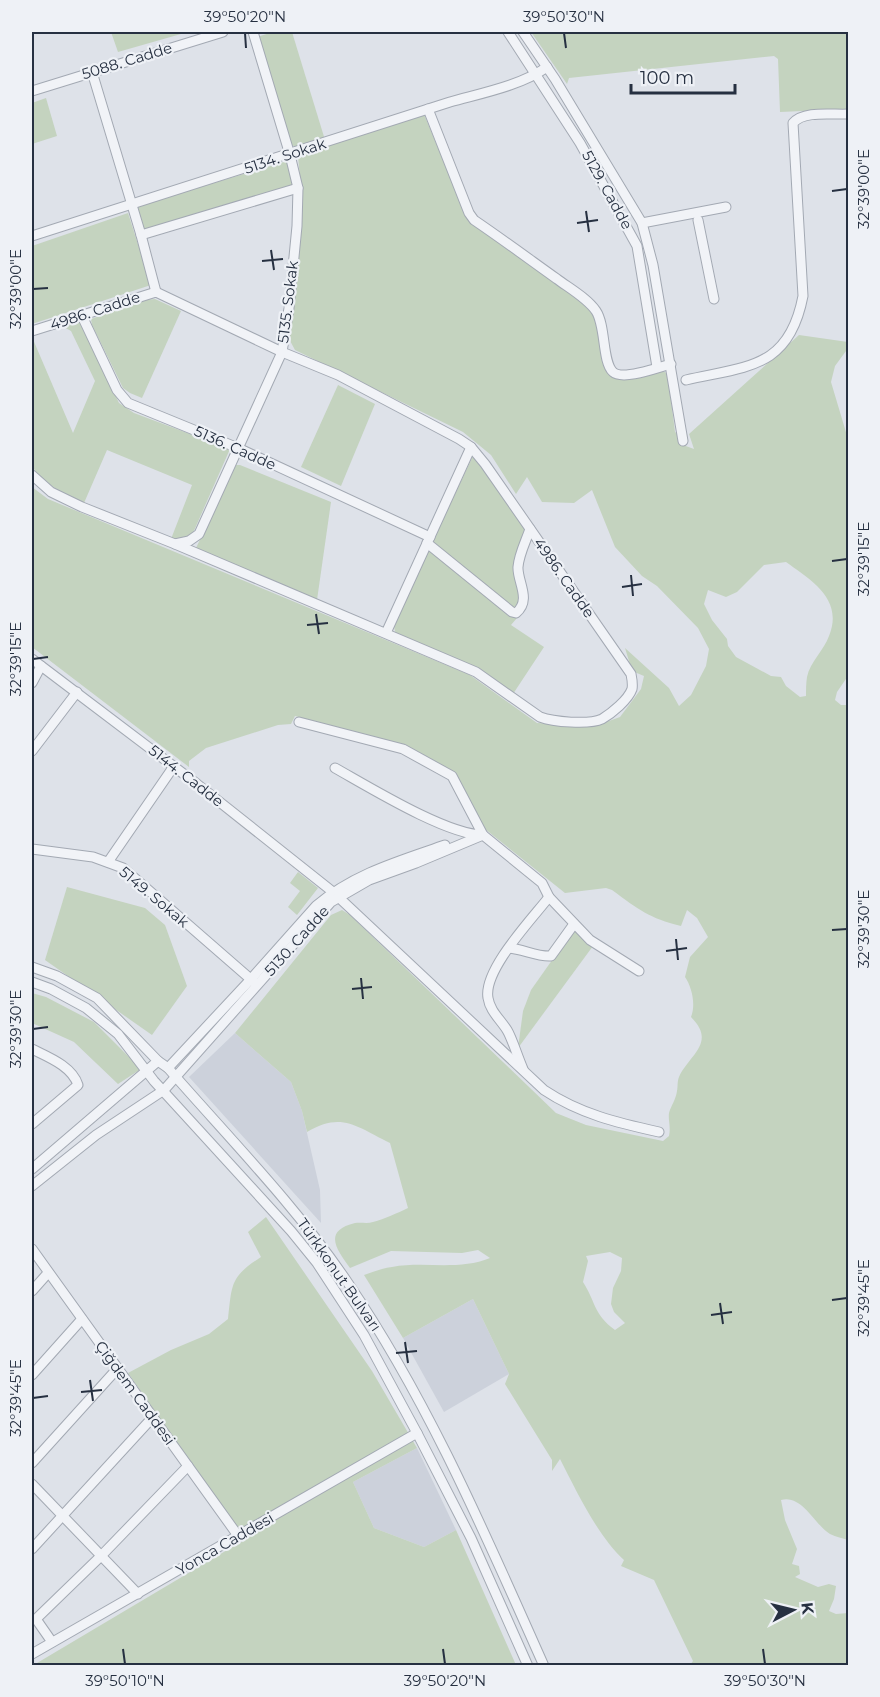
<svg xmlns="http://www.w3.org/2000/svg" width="880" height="1697" viewBox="0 0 880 1697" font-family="Montserrat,sans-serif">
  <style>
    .built { fill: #ccd1db }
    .green { fill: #c4d3bf; fill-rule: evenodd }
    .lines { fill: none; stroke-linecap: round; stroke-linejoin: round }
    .minor-casing { stroke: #a3a9b3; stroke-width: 11 }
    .minor { stroke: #f1f3f7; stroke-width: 9 }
    .ticks { fill: none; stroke: #263041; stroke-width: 2 }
    .labels { text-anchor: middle; stroke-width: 4.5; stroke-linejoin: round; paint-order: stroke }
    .street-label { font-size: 15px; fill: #263041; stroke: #eef1f6 }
    .neatline { fill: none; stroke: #263041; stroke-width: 2 }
    .ticks-label { font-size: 15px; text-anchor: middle; fill: #263041 }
  </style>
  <rect width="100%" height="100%" fill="#dee2e9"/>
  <g class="built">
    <path d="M235 1033 291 1082 302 1111 320 1190 321 1223 189 1077Z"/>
    <path d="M473 1299 509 1374 444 1412 403 1338Z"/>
    <path d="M417 1448 456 1530 424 1547 374 1528 353 1482Z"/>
  </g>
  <g class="green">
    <path d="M111 32H188L118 52Z"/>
    <path d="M273 32H292L325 140 299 148 291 145 257 37Z"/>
    <path d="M531 32H848V109L780 112 778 59 774 56 569 78 567 84Z"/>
    <path d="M46 98 57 136 32 144V103Z"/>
    <path d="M424 114 464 211 594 311 608 372C629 387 644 370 665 372L668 376 675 432 679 435 683 445 694 449 689 434 799 335 848 342V350L846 351 835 366 831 382 848 439 847 537 848 542V676L837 692 835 700 841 705H848V1540C843 1538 836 1537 830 1534 815 1525 802 1494 781 1500L785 1520 797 1549 792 1564 799 1566 800 1574 795 1577 818 1587 829 1584 836 1586 834 1599 829 1611 836 1614 848 1613V1665H690L693 1661 654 1580 621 1566 624 1560C597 1535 577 1492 560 1459L552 1471V1460L505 1384 509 1374 473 1299 403 1338 364 1275C373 1272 382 1268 392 1267 424 1261 459 1271 490 1258L478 1250 462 1253 391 1251 350 1268C337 1250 322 1231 355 1223 361 1222 367 1224 373 1222 385 1219 397 1213 408 1208L390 1143C357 1127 342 1111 307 1132L302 1111 291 1082 235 1033 331 915 342 910 350 915 556 1113 586 1125 663 1141 669 1136C671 1127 668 1120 669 1113 671 1106 676 1099 677 1091 678 1087 677 1082 679 1077 689 1055 717 1043 691 1017 696 1005 692 987 685 977L690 957 708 937 697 918 687 910 681 926C649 918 639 910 612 890L606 888 565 893 480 825 452 772 403 746 295 716 291 724 278 725 206 748 189 761V767L32 647V487L48 499 470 675 537 723 595 726 620 717 641 689 644 676 632 671 625 648 669 688 679 706 691 695 706 666 709 649 698 628 657 586 642 576 615 547 592 490 574 503 542 502 527 477 516 494 491 455 463 432 295 350 288 337 301 190 298 156ZM786 562C811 580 844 599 829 636 824 650 810 662 807 677 806 683 806 690 806 696L800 697 786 686 781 677 771 676 736 657 728 646 727 639 712 620 704 604 708 590 726 597 737 592 764 565ZM610 1252 622 1258 621 1271 613 1288 611 1304 614 1312 625 1323 615 1330C593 1314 596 1302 583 1282L588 1261 586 1256Z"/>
    <path d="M287 161 294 185 145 231 137 206Z"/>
    <path d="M128 213 151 285 32 324V246Z"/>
    <path d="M155 299 181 311 142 398 130 393 123 388 92 325 91 319 145 300Z"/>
    <path d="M77 321 80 323 119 403 134 413 230 449 193 533 184 538 171 539 192 485 107 450 84 503C65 494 44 485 32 466V337L73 433 95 381 71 331 62 326Z"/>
    <path d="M338 385 375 404 341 486 301 467Z"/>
    <path d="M473 456 527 529 518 607 513 608 432 542Z"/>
    <path d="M236 465H240L331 502 317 600 196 548Z"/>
    <path d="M428 550 517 618 511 625 544 647 513 694 396 635 394 627Z"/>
    <path d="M298 872 318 888 297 915 288 907 300 891 290 883Z"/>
    <path d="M67 887 145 908 165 925 187 986 152 1035 45 960Z"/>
    <path d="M574 929 593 946 518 1048 523 1011 531 990Z"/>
    <path d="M32 993 46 997 94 1022 141 1069 118 1084 74 1042 32 1023Z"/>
    <path d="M266 1217 372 1371 417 1448 353 1482 374 1528 424 1547 456 1530 516 1665 32 1666 244 1540 128 1373 171 1350 209 1334 228 1319C232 1284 230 1277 261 1257L248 1232Z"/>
  </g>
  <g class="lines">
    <g class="minor-casing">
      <g id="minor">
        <path d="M508 32 580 143 637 246 657 367"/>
        <path d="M523 32 555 79 642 223 653 265 683 441"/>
        <path d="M92 72 141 235 156 292"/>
        <path d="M32 91 223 32"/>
        <path d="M428 109 469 213 474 220C502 239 529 259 557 279 569 288 587 298 596 311 606 326 602 362 613 372 623 381 659 367 671 364"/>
        <path d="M698 220 714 299"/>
        <path d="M642 223 726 207"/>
        <path d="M141 235 298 188"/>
        <path d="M32 236 450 102C482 93 520 86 547 67"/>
        <path d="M82 316 117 390 128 403 238 448 430 537"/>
        <path d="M32 331 156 292 282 352 338 375 459 439 471 447 485 464 631 674C632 679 633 684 632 689 628 700 612 713 602 719 589 725 553 722 540 717L476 672 175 544 82 507 51 492 32 475"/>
        <path d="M686 380C747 366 789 369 803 296L793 123C804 110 833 115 848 114"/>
        <path d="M427 543 512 612 516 613C532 600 517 581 518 567 519 554 526 541 530 529"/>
        <path d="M175 544 189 541 199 534 282 352 289 308 297 226 298 188 290 155 253 32"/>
        <path d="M386 633 471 447"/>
        <path d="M32 659 197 784 333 892 544 1090C580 1114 618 1123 659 1132"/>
        <path d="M32 683 41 666"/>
        <path d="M32 751 77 692"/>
        <path d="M335 768C369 787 447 835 483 835L542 883 549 897 590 940 639 971"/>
        <path d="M32 849 93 857 123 868 254 982"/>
        <path d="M108 862 174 766"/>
        <path d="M509 948C523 949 537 957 551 956L574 924"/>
        <path d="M32 967 57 976 97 998 158 1061 168 1068C229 1138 296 1206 348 1283 429 1402 486 1536 544 1666"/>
        <path d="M32 982 51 989 86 1008 118 1034 154 1081 291 1231 317 1263 364 1335 417 1433 471 1538 528 1666"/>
        <path d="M32 1049C48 1057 72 1066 78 1085L32 1124"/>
        <path d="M168 1068 251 979 316 906C353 874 399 861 445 845"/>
        <path d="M523 1069C518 1058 512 1038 507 1030 500 1019 490 1011 488 998 483 970 532 919 549 897"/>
        <path d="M32 1169 158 1061"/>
        <path d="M32 1186 96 1135 164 1090 331 902 369 880 416 863 483 835 452 776 403 749 299 722"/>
        <path d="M32 1249 239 1537"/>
        <path d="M32 1291 48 1273"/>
        <path d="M32 1375 82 1319"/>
        <path d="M32 1463 117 1369"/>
        <path d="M32 1484 138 1594"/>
        <path d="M32 1549 153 1417"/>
        <path d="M52 1642 36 1619 101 1556 188 1466"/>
        <path d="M32 1654 417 1433"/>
      </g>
    </g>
    <use href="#minor" class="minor"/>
  </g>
  <path class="ticks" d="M245 33 246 48M564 33 566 48M832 191 847 189M586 211 589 232M577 223 598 220M271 250 274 270M262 261 283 259M33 289 48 288M832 561 847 559M631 575 633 596M622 587 642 584M316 614 319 634M307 625 328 623M33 659 48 657M832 930 847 929M676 939 678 960M666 951 687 948M361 978 363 999M352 989 372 987M33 1029 48 1027M832 1300 847 1298M720 1303 723 1324M711 1315 732 1312M405 1342 408 1363M396 1353 417 1351M90 1380 93 1401M81 1392 102 1390M33 1398 48 1396M123 1649 125 1664M443 1649 445 1664M763 1649 765 1664"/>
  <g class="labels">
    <g class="street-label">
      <text transform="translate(127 61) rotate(-17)" y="5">5088. Cadde</text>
      <text transform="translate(285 156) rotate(-18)" y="5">5134. Sokak</text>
      <text transform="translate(607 190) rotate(61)" y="5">5129. Cadde</text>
      <text transform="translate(288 302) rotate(-83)" y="5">5135. Sokak</text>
      <text transform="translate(95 311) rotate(-18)" y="5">4986. Cadde</text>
      <text transform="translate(235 448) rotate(24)" y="5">5136. Cadde</text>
      <text transform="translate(564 578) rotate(55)" y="5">4986. Cadde</text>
      <text transform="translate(186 776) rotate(38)" y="5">5144. Cadde</text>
      <text transform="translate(154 897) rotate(40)" y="5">5149. Sokak</text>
      <text transform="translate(297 941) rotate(-48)" y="5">5130. Cadde</text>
      <text transform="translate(339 1275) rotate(55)" y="5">Türkkonut Bulvarı</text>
      <text transform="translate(135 1393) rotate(54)" y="5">Çiğdem Caddesi</text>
      <text transform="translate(225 1544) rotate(-30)" y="5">Yonca Caddesi</text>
    </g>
  </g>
  <rect width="880" height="1697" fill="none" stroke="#eef1f6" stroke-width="66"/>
  <g transform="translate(793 1610) rotate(83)" stroke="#eef1f6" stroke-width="4.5" paint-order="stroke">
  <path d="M0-4.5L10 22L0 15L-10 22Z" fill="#263041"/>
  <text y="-9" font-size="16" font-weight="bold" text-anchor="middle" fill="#263041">K</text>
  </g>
  <path d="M631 84v9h104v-9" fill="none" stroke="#263041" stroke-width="3"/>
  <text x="640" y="84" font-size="18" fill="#263041" stroke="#eef1f6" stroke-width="4.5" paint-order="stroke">100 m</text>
  <rect x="33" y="33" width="814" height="1631" class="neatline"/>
  <g class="ticks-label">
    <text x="245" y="22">39°50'20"N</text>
    <text x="564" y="22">39°50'30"N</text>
    <text transform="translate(864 189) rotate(-90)" y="5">32°39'00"E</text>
    <text transform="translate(16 289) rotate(-90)" y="5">32°39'00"E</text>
    <text transform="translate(864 559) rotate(-90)" y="5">32°39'15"E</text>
    <text transform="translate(16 659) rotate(-90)" y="5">32°39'15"E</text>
    <text transform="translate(864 929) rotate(-90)" y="5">32°39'30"E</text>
    <text transform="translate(16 1029) rotate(-90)" y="5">32°39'30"E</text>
    <text transform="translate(864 1298) rotate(-90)" y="5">32°39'45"E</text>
    <text transform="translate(16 1398) rotate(-90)" y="5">32°39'45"E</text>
    <text x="125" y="1686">39°50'10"N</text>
    <text x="445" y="1686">39°50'20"N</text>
    <text x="765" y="1686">39°50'30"N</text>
  </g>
</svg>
